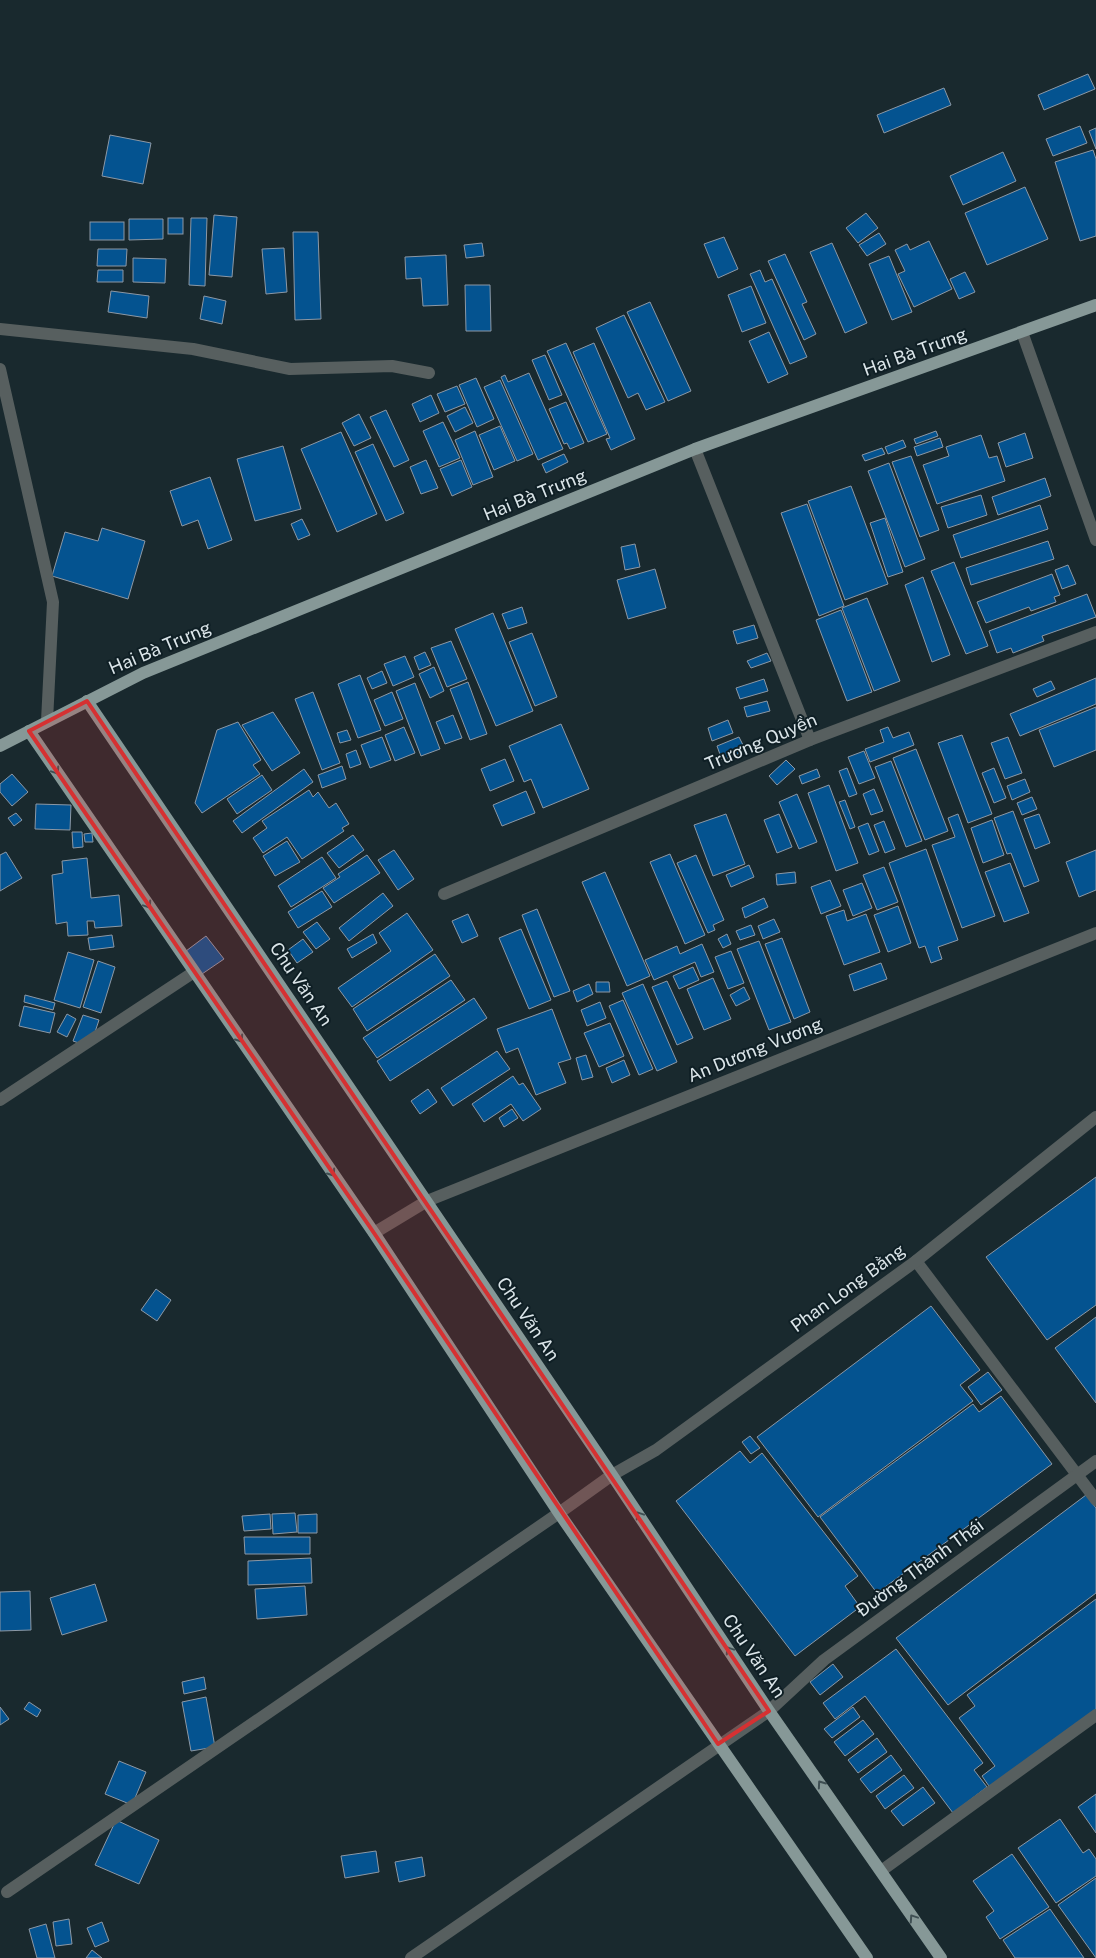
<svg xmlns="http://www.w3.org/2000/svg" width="1096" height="1958" viewBox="0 0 1096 1958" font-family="'Public Sans',sans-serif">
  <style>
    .building { fill: #045390; stroke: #8c98a5 }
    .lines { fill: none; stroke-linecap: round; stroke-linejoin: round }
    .minor { stroke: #575f5f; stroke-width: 12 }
    .major { stroke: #869897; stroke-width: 12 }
    .oneway { stroke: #3f4f53 }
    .marked { fill: #d63132; fill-opacity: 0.2; stroke: #d63132; stroke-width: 4; stroke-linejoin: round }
    .labels { text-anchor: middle; stroke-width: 4; stroke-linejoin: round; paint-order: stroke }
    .street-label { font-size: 18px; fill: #dbe5e9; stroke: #0f1f25 }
  </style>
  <rect width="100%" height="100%" fill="#19292e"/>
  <g class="building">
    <path d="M1088 74 1095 89 1044 110 1038 95Z"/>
    <path d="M944 88 951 105 884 133 877 115Z"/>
    <path d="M1080 126 1087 143 1053 156 1046 139Z"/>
    <path d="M1096 128V149L1089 131Z"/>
    <path d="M110 135 151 143 143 184 102 176Z"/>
    <path d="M1093 150 1096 159V236L1080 241 1055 162Z"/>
    <path d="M1003 152 1016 181 963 205 950 176Z"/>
    <path d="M1025 187 1048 239 987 265 965 213Z"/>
    <path d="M866 213 878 228 858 243 846 228Z"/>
    <path d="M214 215 237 217 232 277 209 275Z"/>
    <rect x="168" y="218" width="15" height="16"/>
    <path d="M191 218H207L205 286 189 285Z"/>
    <path d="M129 219H163V239L129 240Z"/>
    <rect x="90" y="222" width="34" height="18"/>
    <path d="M293 232H318L321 319 295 320Z"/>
    <path d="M879 233 886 244 867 256 859 245Z"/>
    <path d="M724 237 738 269 718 278 704 244Z"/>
    <path d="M929 241 952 289 914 307 898 274 905 271 895 250 907 244 910 250Z"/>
    <path d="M482 243 484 256 466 258 464 245Z"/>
    <path d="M832 243 867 323 845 333 810 252Z"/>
    <path d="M284 248 287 292 266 294 262 249Z"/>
    <path d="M98 249H127L126 266H97Z"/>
    <path d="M785 254 807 302 802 304 816 334 804 340 768 261Z"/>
    <path d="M446 255 448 305 423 306 421 278 406 279 405 257Z"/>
    <path d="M889 256 912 312 892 320 869 264Z"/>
    <path d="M133 258 166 259 165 283 133 282Z"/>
    <path d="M98 270H123V282H97Z"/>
    <path d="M760 270 765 282 772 279 807 357 790 364 750 274Z"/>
    <path d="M965 272 975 292 959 299 950 279Z"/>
    <path d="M465 285H490L491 331H466Z"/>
    <path d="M751 286 766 323 742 332 728 295Z"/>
    <path d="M111 291 149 296 147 318 108 312Z"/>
    <path d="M204 296 226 301 222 324 200 319Z"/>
    <path d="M650 302 691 391 668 401 627 312Z"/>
    <path d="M624 315 665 402 646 410 638 393 628 398 596 328Z"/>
    <path d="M769 332 788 374 768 383 749 341Z"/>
    <path d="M566 343 607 434 588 442 547 351Z"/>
    <path d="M594 343 635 439 611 450 606 439 610 438 573 352Z"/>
    <path d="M545 355 562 395 549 400 532 360Z"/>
    <path d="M529 373 563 449 538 460 501 377 505 375 508 382Z"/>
    <path d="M476 378 494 419 477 427 459 385Z"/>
    <path d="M500 380 533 454 517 461 484 387Z"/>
    <path d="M457 386 465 404 445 412 437 394Z"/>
    <path d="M431 395 439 413 420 422 412 404Z"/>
    <path d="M566 402 584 443 570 449 567 443 564 444 549 409Z"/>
    <path d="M465 407 473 423 455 432 447 416Z"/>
    <path d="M386 410 409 460 394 467 370 417Z"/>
    <path d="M359 414 371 438 354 446 342 423Z"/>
    <path d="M443 422 460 458 439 467 423 431Z"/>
    <path d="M500 426 515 461 494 470 479 435Z"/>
    <path d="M475 431 493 477 473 485 455 440Z"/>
    <path d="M936 431 938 436 916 444 914 439Z"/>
    <path d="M341 432 377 514 337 532 301 449Z"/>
    <path d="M1025 433 1033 458 1006 467 998 443Z"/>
    <path d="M981 435 989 458 997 456 1005 481 937 504 923 465 949 456 946 447Z"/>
    <path d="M940 438 943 447 917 456 914 447Z"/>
    <path d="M903 440 906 447 888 454 885 447Z"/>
    <path d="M373 444 404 513 386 521 355 452Z"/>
    <path d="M283 446 301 509 255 521 237 459Z"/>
    <path d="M882 448 885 454 865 461 862 455Z"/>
    <path d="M564 454 568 462 546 473 542 464Z"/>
    <path d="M911 456 939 530 920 537 892 462Z"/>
    <path d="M426 460 438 488 421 494 410 467Z"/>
    <path d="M461 460 472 487 452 496 440 469Z"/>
    <path d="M889 463 925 559 905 567 868 471Z"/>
    <path d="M210 477 232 540 208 549 198 520 182 526 170 491Z"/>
    <path d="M1045 478 1051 496 998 515 992 497Z"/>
    <path d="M851 486 888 584 845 600 808 501Z"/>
    <path d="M981 495 987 515 948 528 941 507Z"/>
    <path d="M807 504 844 606 819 616 781 513Z"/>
    <path d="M1040 505 1048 529 961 558 953 535Z"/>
    <path d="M885 518 903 572 888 577 870 523Z"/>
    <path d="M302 519 310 535 298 540 291 524Z"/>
    <path d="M102 528 145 541 128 599 52 576 65 532 98 541Z"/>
    <path d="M1048 541 1054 559 971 585 966 568Z"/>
    <path d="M635 544 640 567 625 570 621 547Z"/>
    <path d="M954 562 988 646 966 654 931 571Z"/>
    <path d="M1068 565 1076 584 1062 589 1055 570Z"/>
    <path d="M655 569 666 608 628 619 617 580Z"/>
    <path d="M1052 574 1060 595 1054 597 1056 602 1031 611 1029 607 986 623 977 602Z"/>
    <path d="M923 577 950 655 932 662 905 585Z"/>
    <path d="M1087 594 1096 617 1042 636 1044 641 1013 653 1011 648 997 653 989 631Z"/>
    <path d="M867 598 900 681 874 691 842 608Z"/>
    <path d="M522 607 527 623 508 629 502 614Z"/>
    <path d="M841 610 872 692 847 701 816 620Z"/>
    <path d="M493 613 533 711 496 726 455 629Z"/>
    <path d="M754 625 758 638 737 644 733 631Z"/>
    <path d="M532 633 557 697 535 706 509 642Z"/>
    <path d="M451 641 467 679 447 687 431 648Z"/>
    <path d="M425 652 431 665 419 670 414 657Z"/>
    <path d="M767 653 771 661 751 668 747 661Z"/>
    <path d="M405 656 414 677 393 686 384 664Z"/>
    <path d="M434 667 444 691 430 698 419 674Z"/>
    <path d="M382 671 387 683 372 689 367 678Z"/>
    <path d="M360 675 381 730 358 738 338 684Z"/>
    <path d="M1096 678V704L1020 736 1010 714Z"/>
    <path d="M764 679 768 691 740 699 736 688Z"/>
    <path d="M1051 681 1055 689 1037 697 1033 689Z"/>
    <path d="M468 682 487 734 470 740 450 689Z"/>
    <path d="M415 683 440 749 421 756 396 691Z"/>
    <path d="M313 692 340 763 322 770 295 699Z"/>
    <path d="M392 692 403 719 385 726 374 700Z"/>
    <path d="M767 701 770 711 747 717 744 707Z"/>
    <path d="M1096 707V750L1054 767 1039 730Z"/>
    <path d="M273 712 300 753 272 771 242 725Z"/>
    <path d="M453 715 462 738 445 744 436 722Z"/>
    <path d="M728 720 733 733 712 741 708 728Z"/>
    <path d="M238 722 261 760 253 765 260 774 202 813 195 803 217 730Z"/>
    <path d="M561 724 589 789 543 808 531 779 524 782 509 746Z"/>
    <path d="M404 727 415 753 395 761 385 735Z"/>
    <path d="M888 727 893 738 909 732 914 745 870 762 865 749 884 742 880 730Z"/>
    <path d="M347 730 351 740 340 743 337 733Z"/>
    <path d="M962 735 992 814 968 823 938 743Z"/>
    <path d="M382 737 391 760 370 768 361 745Z"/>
    <path d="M739 737 746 751 722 760 717 746Z"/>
    <path d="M1008 737 1022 773 1005 779 991 743Z"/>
    <path d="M916 749 948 831 925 840 893 758Z"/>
    <path d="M356 750 361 764 350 768 346 754Z"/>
    <path d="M864 751 875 778 859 784 848 757Z"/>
    <path d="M505 759 514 781 490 791 481 769Z"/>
    <path d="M786 760 795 769 777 785 769 776Z"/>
    <path d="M891 761 922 841 906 847 875 767Z"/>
    <path d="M342 766 346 779 322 788 318 775Z"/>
    <path d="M847 768 857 794 849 797 839 771Z"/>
    <path d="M994 768 1006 798 994 803 982 773Z"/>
    <path d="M304 769 313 782 242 833 233 821Z"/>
    <path d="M817 769 820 777 802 784 799 776Z"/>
    <path d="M12 774 28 792 12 806 0 792V784Z"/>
    <path d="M262 775 272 790 237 814 227 799Z"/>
    <path d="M1025 779 1030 792 1012 800 1007 786Z"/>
    <path d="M829 785 858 863 836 871 808 793Z"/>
    <path d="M874 789 883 811 871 815 863 794Z"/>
    <path d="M309 790 313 797 318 792 329 808 336 803 349 824 342 828 344 831 302 859 287 837 263 853 253 838 267 828 262 821Z"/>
    <path d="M526 791 535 813 502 826 493 805Z"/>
    <path d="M797 794 817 842 799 849 779 802Z"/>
    <path d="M1032 797 1037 809 1022 815 1017 803Z"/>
    <path d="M845 800 855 827 850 829 839 802Z"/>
    <path d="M36 804 71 805 70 830 35 829Z"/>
    <path d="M1013 811 1039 881 1024 887 1011 853 1007 854 994 818Z"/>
    <path d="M16 813 22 820 14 826 8 818Z"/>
    <path d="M726 814 745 864 713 876 694 825Z"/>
    <path d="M779 814 792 847 777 853 764 820Z"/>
    <path d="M958 814 995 916 962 928 932 845 955 837 948 818Z"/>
    <path d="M1039 814 1050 843 1035 849 1024 819Z"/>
    <path d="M992 820 1004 855 983 863 971 828Z"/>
    <path d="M884 821 895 849 885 853 874 825Z"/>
    <path d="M868 823 879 851 869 855 858 827Z"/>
    <path d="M72 832H82L83 847 73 848Z"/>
    <path d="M92 833 93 842H85L84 834Z"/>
    <path d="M353 835 364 850 339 868 327 853Z"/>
    <path d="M287 841 300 862 275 876 263 856Z"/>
    <path d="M926 849 958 940 938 947 942 959 931 963 925 946 919 948 889 863Z"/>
    <path d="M394 850 414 879 398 890 378 860Z"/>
    <path d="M1096 850V890L1079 897 1066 862Z"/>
    <path d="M6 852 22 878 0 891V855Z"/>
    <path d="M670 854 705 935 685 944 650 862Z"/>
    <path d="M367 855 380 873 334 903 323 888 340 877 338 874Z"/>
    <path d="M696 855 724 920 713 925 715 930 708 933 677 863Z"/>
    <path d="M322 857 336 878 291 907 278 886Z"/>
    <path d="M87 858 91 898 119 895 122 926 95 928 94 921H87L88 935 68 936 67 922 56 924 52 875 63 873 62 861Z"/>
    <path d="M1010 863 1029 913 1004 922 985 872Z"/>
    <path d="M749 865 754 877 731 887 726 875Z"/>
    <path d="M884 867 898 902 877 910 863 875Z"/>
    <path d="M605 872 650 976 627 986 582 882Z"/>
    <path d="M795 872 796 883 777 885 776 874Z"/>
    <path d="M830 880 841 906 821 914 811 887Z"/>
    <path d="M862 883 872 908 853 916 843 890Z"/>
    <path d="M322 891 332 907 298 928 288 912Z"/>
    <path d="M383 893 393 906 349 941 339 928Z"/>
    <path d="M764 898 768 907 745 918 742 908Z"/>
    <path d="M898 906 911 943 888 952 874 915Z"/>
    <path d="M537 909 570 991 554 997 522 915Z"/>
    <path d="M844 910 847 921 866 914 880 952 844 965 826 916Z"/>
    <path d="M407 913 433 950 352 1007 338 988 391 951 379 933Z"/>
    <path d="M468 914 478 936 462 943 452 921Z"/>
    <path d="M774 919 780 932 763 939 758 926Z"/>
    <path d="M317 922 330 939 316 949 303 932Z"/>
    <path d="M751 925 755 935 740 940 736 931Z"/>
    <path d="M521 929 551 1000 529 1009 499 938Z"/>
    <path d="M373 934 377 943 352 958 347 949Z"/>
    <path d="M727 934 731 944 723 948 718 939Z"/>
    <path d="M112 935 114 947 90 950 88 938Z"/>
    <path d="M206 936 224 959 202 974 186 951Z"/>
    <path d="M782 938 810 1012 794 1019 765 944Z"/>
    <path d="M303 939 313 952 297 963 288 950Z"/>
    <path d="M759 941 791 1022 769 1030 737 949Z"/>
    <path d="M702 944 714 972 701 977 695 962 654 980 645 960 677 946 680 954Z"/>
    <path d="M731 951 744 983 728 989 715 957Z"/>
    <path d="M68 952 94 960 80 1008 54 1000Z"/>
    <path d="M435 954 450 976 367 1031 353 1009Z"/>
    <path d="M98 961 115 967 101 1013 83 1007Z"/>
    <path d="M881 963 887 979 854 991 849 975Z"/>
    <path d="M693 967 699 980 679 989 673 976Z"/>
    <path d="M713 978 731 1019 704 1030 687 989Z"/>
    <path d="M451 980 465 1000 377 1058 363 1038Z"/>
    <path d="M667 981 693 1038 677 1045 652 987Z"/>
    <path d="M596 982H609L610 992H596Z"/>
    <path d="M589 984 593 994 577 1002 573 991Z"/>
    <path d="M643 984 677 1062 657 1071 622 993Z"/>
    <path d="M744 987 750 999 736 1006 730 995Z"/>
    <path d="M25 995 55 1003 53 1010 24 1002Z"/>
    <path d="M474 998 487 1018 390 1081 377 1061Z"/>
    <path d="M623 1000 653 1069 639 1075 609 1006Z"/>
    <path d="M600 1002 606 1018 587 1026 581 1010Z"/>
    <path d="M24 1006 55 1013 50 1033 19 1026Z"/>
    <path d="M552 1009 571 1059 558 1063 566 1083 536 1095 518 1048 506 1053 497 1029Z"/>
    <path d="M67 1014 76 1019 67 1037 57 1032Z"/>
    <path d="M83 1015 99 1020 90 1047 73 1041Z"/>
    <path d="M610 1023 624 1056 599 1067 584 1033Z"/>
    <path d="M497 1051 510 1069 453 1106 441 1088Z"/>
    <path d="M586 1055 593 1077 582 1080 576 1058Z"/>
    <path d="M624 1060 630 1075 612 1083 606 1068Z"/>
    <path d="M513 1076 519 1085 523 1083 541 1109 523 1121 511 1104 484 1122 472 1104Z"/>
    <path d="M428 1089 437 1102 420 1114 411 1101Z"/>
    <path d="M512 1109 518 1118 504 1127 499 1118Z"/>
    <path d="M1096 1177V1305L1047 1340 986 1257Z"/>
    <path d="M156 1289 171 1300 157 1321 141 1310Z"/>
    <path d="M931 1306 980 1370 960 1385 973 1401 818 1517 757 1437Z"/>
    <path d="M1096 1317V1403L1055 1348Z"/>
    <path d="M988 1372 1002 1390 981 1405 968 1387Z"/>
    <path d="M1001 1396 1052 1464 877 1593 820 1517 973 1404 979 1412Z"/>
    <path d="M750 1436 760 1448 751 1454 742 1442Z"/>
    <path d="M740 1451 750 1463 762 1453 858 1576 845 1586 860 1607 795 1656 676 1501Z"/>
    <path d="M1086 1495 1096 1508V1593L948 1705 896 1638Z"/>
    <path d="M295 1513 297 1532 273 1534 272 1514Z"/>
    <path d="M270 1514 271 1529 244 1531 242 1516Z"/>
    <path d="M317 1514V1533H298V1515Z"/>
    <path d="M244 1537H310V1554H245Z"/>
    <path d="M311 1558 312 1583 248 1585V1561Z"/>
    <path d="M95 1584 107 1621 62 1635 50 1598Z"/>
    <path d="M305 1586 307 1615 257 1619 255 1589Z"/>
    <path d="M30 1591 31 1630 0 1631V1592Z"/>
    <path d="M1096 1599V1711L991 1789 982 1776 995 1766 959 1718 975 1706 967 1695Z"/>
    <path d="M896 1649 983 1763 974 1770 987 1787 953 1813 865 1696 835 1719 823 1703Z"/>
    <path d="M833 1664 843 1677 820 1695 810 1682Z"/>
    <path d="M204 1677 206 1689 184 1694 182 1682Z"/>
    <path d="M206 1697 215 1747 191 1751 182 1702Z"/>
    <path d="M29 1702 41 1710 37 1717 24 1709Z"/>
    <path d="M0 1707 9 1719 0 1725Z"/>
    <path d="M853 1707 860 1717 832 1738 824 1729Z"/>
    <path d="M863 1720 874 1734 845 1756 834 1742Z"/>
    <path d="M877 1738 887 1752 858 1773 848 1760Z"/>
    <path d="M891 1755 902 1770 871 1793 860 1779Z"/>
    <path d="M119 1761 146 1772 132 1805 105 1794Z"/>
    <path d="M904 1775 914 1788 885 1809 876 1796Z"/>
    <path d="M923 1787 935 1803 903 1826 891 1811Z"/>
    <path d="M1096 1794V1833L1078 1807Z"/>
    <path d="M1060 1819 1083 1853 1089 1849 1096 1859V1876L1056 1903 1018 1848Z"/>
    <path d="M116 1820 159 1840 139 1884 95 1865Z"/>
    <path d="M376 1851 379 1872 345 1878 341 1856Z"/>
    <path d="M1012 1854 1049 1907 1000 1939 986 1917 994 1911 973 1881Z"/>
    <path d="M422 1857 425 1876 399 1882 395 1862Z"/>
    <path d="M1096 1878V1958L1058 1905Z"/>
    <path d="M1050 1909 1084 1958H1015L1003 1940Z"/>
    <path d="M69 1919 72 1944 56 1946 53 1922Z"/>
    <path d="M102 1922 109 1941 95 1947 87 1928Z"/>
    <path d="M46 1924 55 1958H37L29 1929Z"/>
    <path d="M92 1950 102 1958H86Z"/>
  </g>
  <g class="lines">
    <g class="minor">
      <path d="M0 329 193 349 290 369 392 366 429 373"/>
      <path d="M1022 332 1096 540"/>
      <path d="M0 369 53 602 47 721"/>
      <path d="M695 449 810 740"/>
      <path d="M444 894 810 740 1096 632"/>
      <path d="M0 1100 194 972"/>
      <path d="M374 1233 427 1201 1096 933"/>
      <path d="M916 1261 1096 1500"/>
      <path d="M881 1871 1096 1715"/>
      <path d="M7 1892 559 1513 612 1475 656 1450 916 1261 1096 1117"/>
      <path d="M411 1958 769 1711 824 1660 1096 1461"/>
    </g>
    <g class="major">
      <path d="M87 701 612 1475 769 1711 941 1958"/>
      <path d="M29 731 374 1233 559 1513 867 1958"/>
      <path d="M0 746 143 673 695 449 1096 305"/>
    </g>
  </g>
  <defs><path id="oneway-chevron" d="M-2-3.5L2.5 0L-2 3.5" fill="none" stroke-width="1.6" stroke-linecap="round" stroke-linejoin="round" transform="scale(1.25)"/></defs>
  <g class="oneway">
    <use href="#oneway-chevron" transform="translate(56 771) rotate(56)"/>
    <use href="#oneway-chevron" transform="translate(148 905) rotate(56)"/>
    <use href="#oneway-chevron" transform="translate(240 1039) rotate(55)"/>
    <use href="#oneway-chevron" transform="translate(332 1173) rotate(55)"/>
    <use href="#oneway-chevron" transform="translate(639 1515) rotate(-124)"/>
    <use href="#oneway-chevron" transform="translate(729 1650) rotate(-124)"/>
    <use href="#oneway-chevron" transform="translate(821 1784) rotate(-125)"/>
    <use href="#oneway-chevron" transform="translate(913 1918) rotate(-124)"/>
  </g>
  <path class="marked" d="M87 701 769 1711 718 1744 374 1233 29 731Z"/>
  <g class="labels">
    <g class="street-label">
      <text transform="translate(915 352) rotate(-20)" y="6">Hai Bà Trưng</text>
      <text transform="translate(535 495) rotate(-22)" y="6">Hai Bà Trưng</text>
      <text transform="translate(160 648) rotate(-23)" y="6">Hai Bà Trưng</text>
      <text transform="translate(761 742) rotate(-23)" y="6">Trương Quyền</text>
      <text transform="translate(301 984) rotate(56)" y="6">Chu Văn An</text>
      <text transform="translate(755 1050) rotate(-22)" y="6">An Dương Vương</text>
      <text transform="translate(848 1288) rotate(-36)" y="6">Phan Long Bằng</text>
      <text transform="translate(528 1319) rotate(56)" y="6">Chu Văn An</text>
      <text transform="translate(920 1568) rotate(-36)" y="6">Đường Thành Thái</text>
      <text transform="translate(754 1656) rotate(56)" y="6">Chu Văn An</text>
    </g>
  </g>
</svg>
